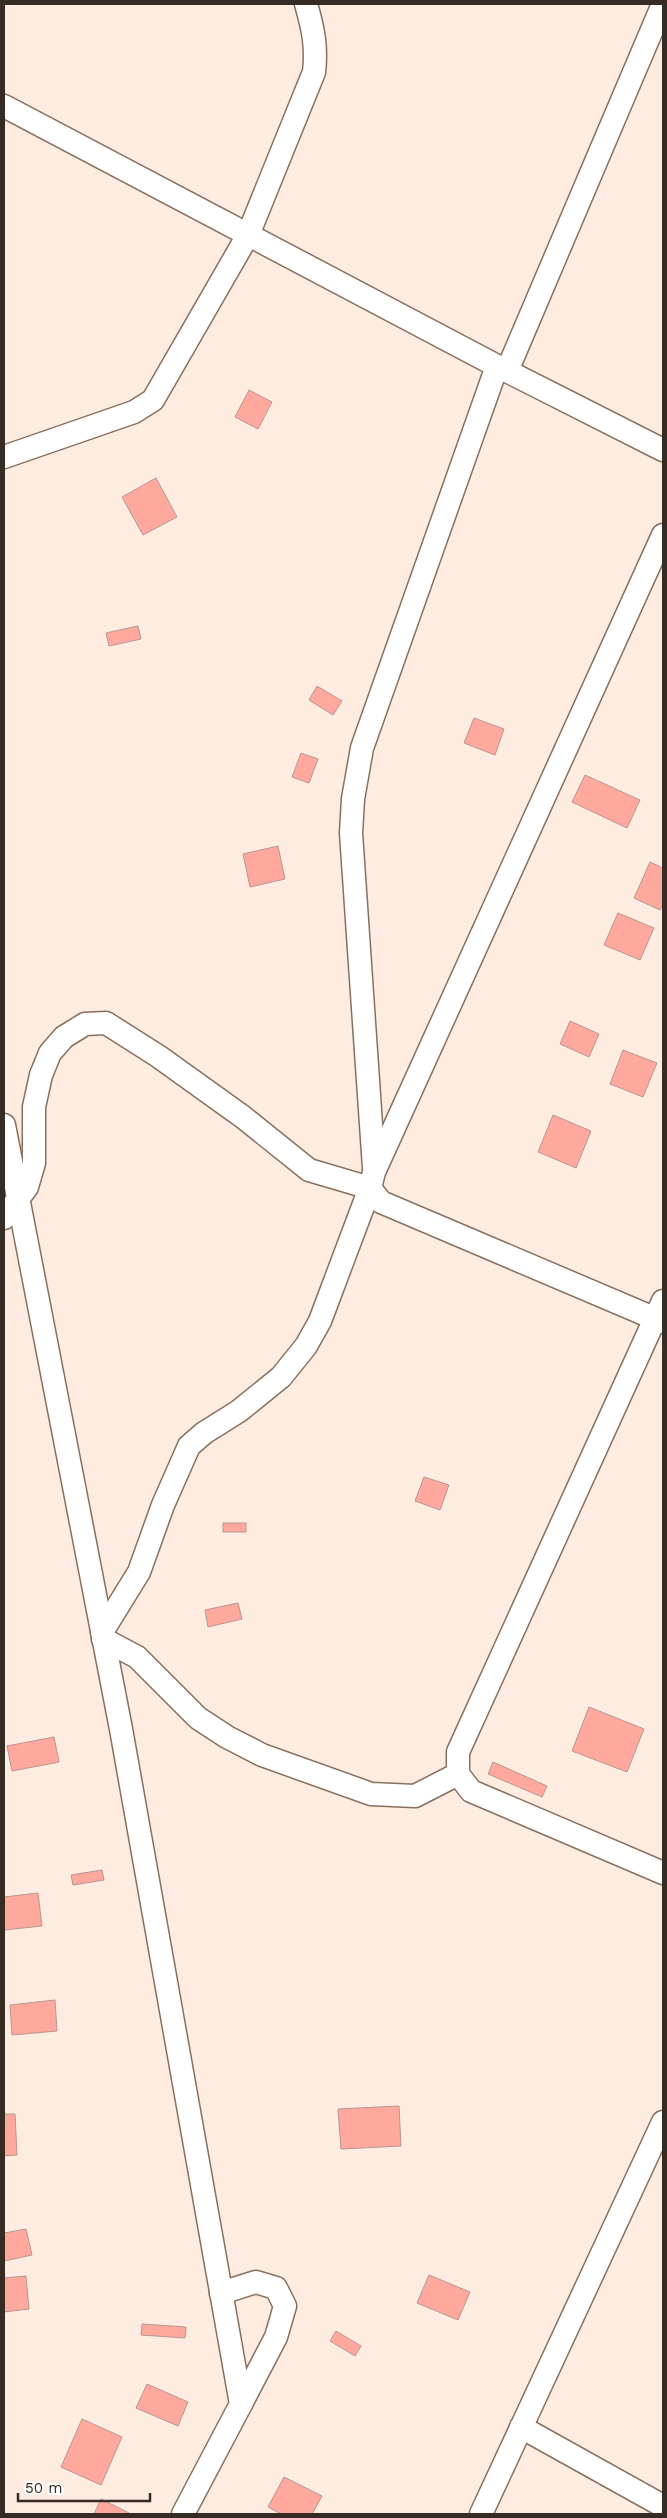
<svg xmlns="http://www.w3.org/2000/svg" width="667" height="2518" viewBox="0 0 667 2518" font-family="'Work Sans',sans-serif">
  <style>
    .building { fill: #ffa99e; stroke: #b89691 }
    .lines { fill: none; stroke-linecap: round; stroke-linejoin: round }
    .minor-casing { stroke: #89705e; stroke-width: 25 }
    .minor { stroke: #fff; stroke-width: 22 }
  </style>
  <rect width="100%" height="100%" fill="#feece0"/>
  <g class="building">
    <path d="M249 390 272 402 258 429 235 417Z"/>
    <path d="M156 478 177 517 143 535 122 497Z"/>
    <path d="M138 626 141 639 109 646 106 633Z"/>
    <path d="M317 686 342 701 333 715 309 700Z"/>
    <path d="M474 718 504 729 495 755 464 743Z"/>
    <path d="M301 753 318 759 309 783 292 777Z"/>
    <path d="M585 775 640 800 627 828 572 802Z"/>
    <path d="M278 846 285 879 250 887 243 854Z"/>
    <path d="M650 862 663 868V904L660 910 634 898Z"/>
    <path d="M618 913 654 928 640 960 604 945Z"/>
    <path d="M570 1021 599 1034 589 1057 560 1044Z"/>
    <path d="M623 1050 657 1063 643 1097 610 1084Z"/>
    <path d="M553 1115 591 1131 576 1168 538 1152Z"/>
    <path d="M424 1477 449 1485 440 1510 415 1501Z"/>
    <rect x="223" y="1523" width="23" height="9"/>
    <path d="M238 1603 242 1619 208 1627 205 1610Z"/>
    <path d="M589 1707 644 1729 627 1772 572 1751Z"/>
    <path d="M54 1737 59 1762 12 1771 7 1746Z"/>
    <path d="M493 1762 547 1786 542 1797 488 1774Z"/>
    <path d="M102 1870 104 1880 73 1885 71 1875Z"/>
    <path d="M38 1893 42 1926 4 1930V1897Z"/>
    <path d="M55 2000 57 2031 12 2035 10 2005Z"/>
    <path d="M399 2106 401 2146 341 2149 338 2109Z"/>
    <path d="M4 2114H15L17 2155 4 2156Z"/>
    <path d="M26 2229 32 2255 4 2261V2233Z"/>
    <path d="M429 2275 470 2292 458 2320 417 2303Z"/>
    <path d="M26 2276 29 2309 4 2312V2278Z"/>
    <path d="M142 2324 186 2327 185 2338 141 2335Z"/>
    <path d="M336 2331 361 2346 355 2356 330 2341Z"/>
    <path d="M147 2384 188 2402 178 2426 136 2408Z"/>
    <path d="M82 2419 122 2437 101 2485 61 2467Z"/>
    <path d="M284 2477 322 2496 312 2514H281L268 2507Z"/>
    <path d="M101 2499 129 2513V2514H94Z"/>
  </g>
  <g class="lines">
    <g class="minor-casing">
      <g id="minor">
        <path d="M4 106 497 366 663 450"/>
        <path d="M507 371 663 4"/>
        <path d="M4 457 134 412 153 400 248 235 314 72C317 47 313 28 306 4"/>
        <path d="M663 535 374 1172 370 1188 381 1202 663 1322"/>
        <path d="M4 1125 121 1729 241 2404 183 2514"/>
        <path d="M374 1168 351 833 353 799 362 748 497 366"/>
        <path d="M4 1218 27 1187 34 1163V1107L41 1075 50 1053 64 1037 85 1024 106 1023 158 1056 243 1117 309 1170 370 1188 320 1321 306 1346 281 1377 239 1411 204 1433 189 1446 163 1505 139 1572 102 1632"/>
        <path d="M663 1301 458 1752V1774L471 1791 663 1873"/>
        <path d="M103 1639 137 1657 198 1718 227 1737 262 1755 371 1794 415 1796 458 1774"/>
        <path d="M221 2293 256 2282 276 2288 285 2306 276 2337 241 2404"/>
        <path d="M521 2427 663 2506"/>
        <path d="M481 2514 663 2122"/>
      </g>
    </g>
    <use href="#minor" class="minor"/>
  </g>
  <rect width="667" height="2518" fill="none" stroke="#372c24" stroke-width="10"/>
  <path d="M18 2493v8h132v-8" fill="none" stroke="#372c24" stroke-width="2.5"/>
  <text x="25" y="2493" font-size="15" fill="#372c24" stroke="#fdfdfd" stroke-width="4" paint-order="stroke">50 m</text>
</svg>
